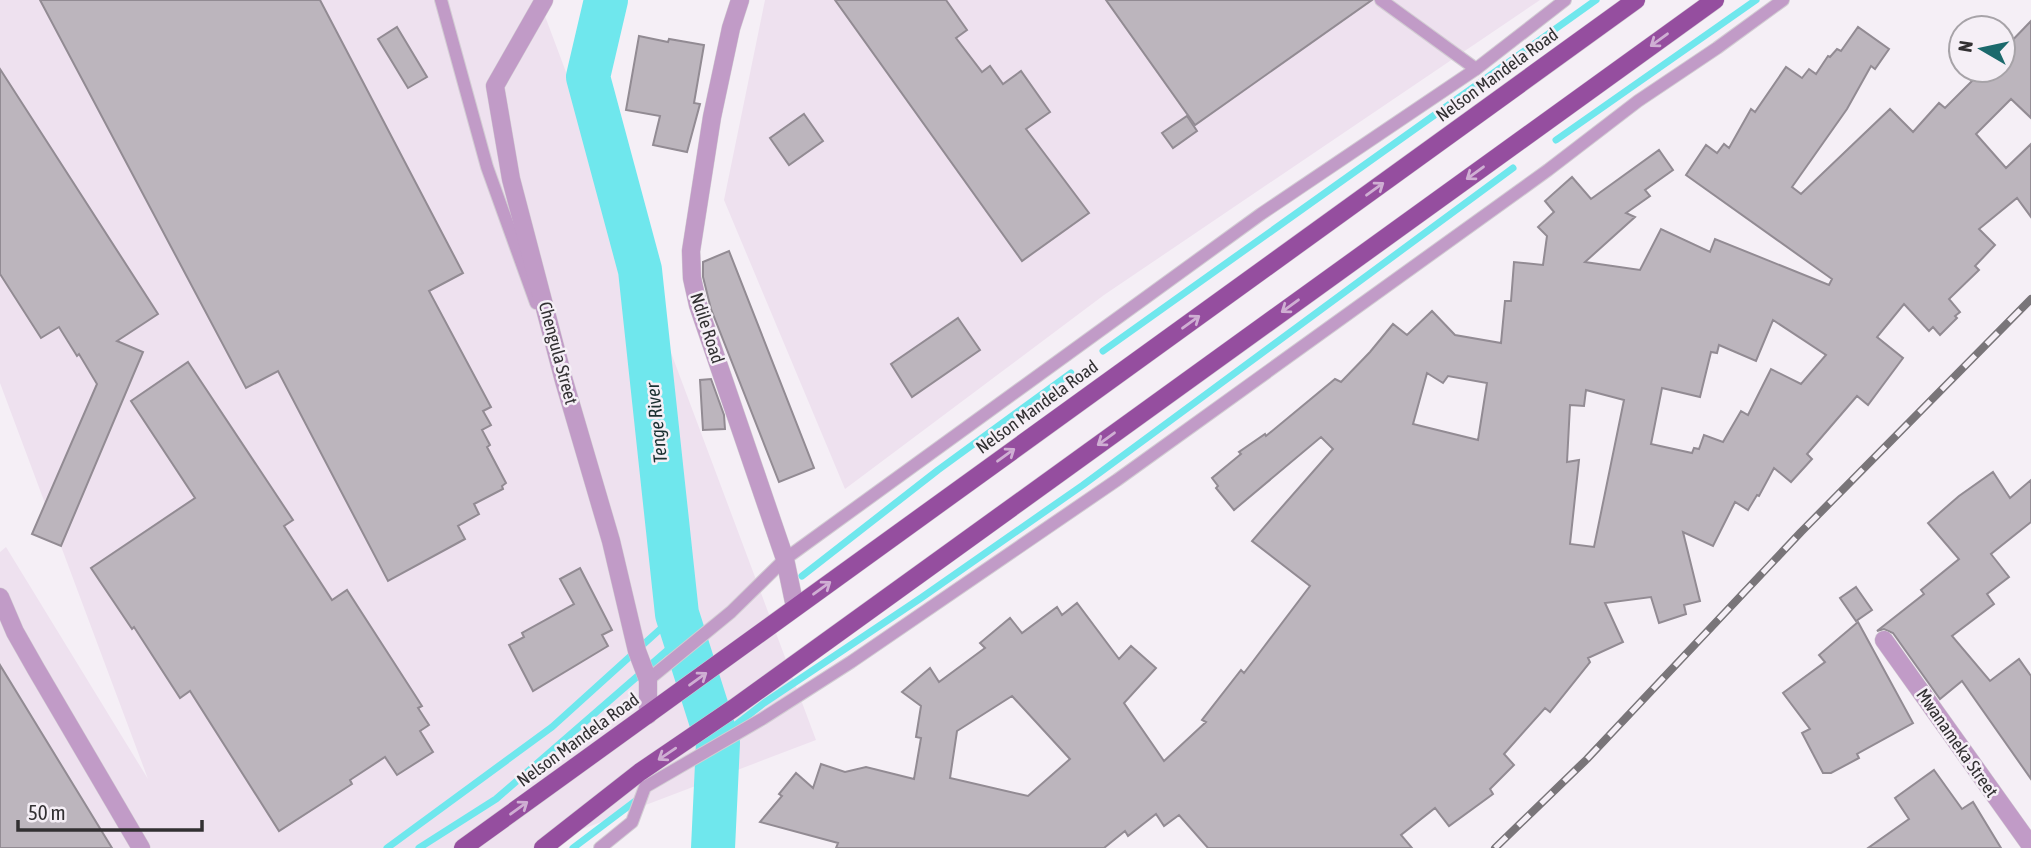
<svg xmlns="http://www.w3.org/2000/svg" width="2031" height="848" viewBox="0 0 2031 848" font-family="'Asap Condensed',sans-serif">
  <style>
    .built { fill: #eee1ef }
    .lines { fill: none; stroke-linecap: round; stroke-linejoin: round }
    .stream { stroke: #6fe7ed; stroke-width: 7 }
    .river { stroke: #6fe7ed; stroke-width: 44 }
    .building { fill: #bcb5bd; stroke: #928b93; stroke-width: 2; fill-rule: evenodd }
    .service-casing { stroke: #d2cdd3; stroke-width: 14 }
    .minor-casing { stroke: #d2cdd3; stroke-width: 19 }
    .primary-casing { stroke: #d2cdd3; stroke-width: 19 }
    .service { stroke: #c19bc7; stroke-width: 12 }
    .minor { stroke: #c19bc7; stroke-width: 18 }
    .primary { stroke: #954e9f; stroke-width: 18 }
    .rail-casing { stroke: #797579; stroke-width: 8 }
    .rail { stroke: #f5eff6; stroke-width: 5; stroke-dasharray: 16; stroke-linecap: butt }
    .oneway { stroke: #cfafd3 }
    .labels { text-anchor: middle; stroke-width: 5; stroke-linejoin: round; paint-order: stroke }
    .street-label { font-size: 18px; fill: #323032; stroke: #f5eff6 }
    .water-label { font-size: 19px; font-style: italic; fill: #1a3031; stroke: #f5eff6 }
  </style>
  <rect width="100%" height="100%" fill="#f5eff6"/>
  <g class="built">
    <path d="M0 0H539L816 740 533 848H0V552L6 547 148 779 0 383Z"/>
    <path d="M765 0H1540L1104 295 845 489 724 200Z"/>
  </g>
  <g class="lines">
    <g class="stream">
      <path d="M1556 140 1756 0"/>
      <path d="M1103 351 1596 0"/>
      <path d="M802 576 938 470 1071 373"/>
      <path d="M715 741 764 703 921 598 1083 485 1513 168"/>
      <path d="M387 848 552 727 677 614"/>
      <path d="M419 848 496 799 685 635"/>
      <path d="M573 848 638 799"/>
    </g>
    <path class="river" d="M606 0 588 77 640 270 677 614 718 743 713 848"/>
  </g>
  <g class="building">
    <path d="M40 0H320L463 273 429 291 491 407 483 411 491 425 482 430 490 445 487 447 506 483 502 486 503 489 474 504 479 514 458 526 465 539 388 581 278 371 246 388Z"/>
    <path d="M835 0H946L967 30 956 38 982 72 990 66 1003 84 1021 71 1050 112 1026 129 1089 213 1022 261Z"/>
    <path d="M1106 0H1372L1195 125Z"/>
    <path d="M2031 21V118L2011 99 1976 134 2006 168 2031 144V217L2017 198 1979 229 1995 245 1975 266 1979 270 1949 299 1960 312 1955 316 1957 318 1940 335 1933 327 1929 331 1904 304 1877 337 1903 358 1868 405 1857 396 1807 454 1812 459 1791 482 1774 468 1759 496 1757 495 1748 510 1735 502 1713 546 1683 532 1700 601 1684 605 1686 614 1659 623 1651 597 1605 603 1623 642 1588 658 1590 662 1550 712 1545 708 1504 754 1514 765 1490 789 1493 794 1449 826 1435 808 1401 835 1412 848H1208L1179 815 1164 826 1156 814 1128 836 1125 831 1104 848H836L838 843 760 822 782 796 779 794 796 773 813 788 821 764 845 772 866 767 914 779 921 738 916 737 921 706 902 692 930 668 939 682 985 648 980 643 1010 618 1022 633 1057 607 1062 615 1077 603 1119 659 1131 646 1156 668 1124 703 1164 761 1206 722 1202 720 1241 670 1244 673 1254 660 1310 586 1252 541 1333 449 1321 437 1234 510 1216 488 1218 486 1212 478 1241 454 1239 452 1265 434 1266 436 1335 379 1341 382 1370 352 1393 324 1407 335 1432 311 1455 335 1501 343 1505 301H1511L1514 262 1543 265 1547 236 1538 227 1554 212 1545 201 1572 177 1591 199 1659 150 1673 170 1645 190 1650 196 1626 213 1635 217 1585 262 1640 270 1661 229 1710 252 1715 239 1829 285 1832 279 1686 175 1706 145 1717 153 1724 144 1729 148 1751 109 1755 112 1786 67 1802 78 1809 69 1816 74 1828 56 1830 57 1837 49 1841 51 1858 27 1889 49 1875 69 1871 66 1847 109 1792 187 1801 194 1890 109 1913 132 1939 103 1945 108 1983 70H2003V50ZM1773 320 1826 355 1801 384 1771 369 1748 415 1741 411 1723 442 1704 435 1699 449 1694 448 1692 453 1651 444 1662 388 1700 397 1711 352 1717 353 1719 345 1756 361ZM1427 373 1443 383 1448 376 1487 383 1478 440 1413 424ZM1586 390 1624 400 1594 547 1570 544 1579 460 1567 462 1570 405 1584 406ZM1012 696 1070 759 1028 796 950 778 957 731Z"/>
    <path d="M397 27 427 77 408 88 378 39Z"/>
    <path d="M639 36 668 42 669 39 704 45 694 103 700 104 687 152 653 145 660 116 626 110Z"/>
    <path d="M0 69 158 314 117 341 143 352 61 546 32 534 97 384 79 354 77 356 59 327 41 338 0 274Z"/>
    <path d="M804 114 823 141 789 165 770 138Z"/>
    <path d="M1187 116 1197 131 1173 148 1162 133Z"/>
    <path d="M729 251 814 468 779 482 711 309 703 277V262Z"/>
    <path d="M958 318 980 350 912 397 891 364Z"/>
    <path d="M188 362 293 520 284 526 332 600 347 590 422 706 418 708 429 725 420 731 433 752 397 775 385 757 350 780 352 784 279 831 190 691 180 698 134 627 132 629 91 568 195 498 131 401Z"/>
    <path d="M711 379 724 415 725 429 703 430 700 380Z"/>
    <path d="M1993 472 2010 498 2031 480V522L1991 554 2009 577 1987 594 1994 604 1952 636 1990 681 2019 659 2031 676V779L1962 681 1940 699 1893 633 1884 629 1877 631 1924 594 1921 590 1959 559 1928 523 1959 496Z"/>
    <path d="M580 568 612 630 602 635 608 646 533 691 509 645 524 637 522 633 574 604 560 579Z"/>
    <path d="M1856 587 1872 610 1856 621 1840 598Z"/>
    <path d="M1858 622 1913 723 1857 754 1859 758 1831 773H1823L1802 733 1810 729 1783 693 1825 662 1819 655Z"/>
    <path d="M0 665 112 848H0Z"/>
    <path d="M1934 770 1962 809 1973 802 2001 848H1868L1909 819 1895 798Z"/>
  </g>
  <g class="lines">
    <g class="service-casing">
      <g id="service">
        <path d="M441 0 487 167 536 303"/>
        <path d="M1381 0 1476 69"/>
        <path d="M648 680 731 612 785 559 1261 214 1476 69 1565 0"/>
        <path d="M600 848 632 822 645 787 762 719 851 662 1117 480 1548 170 1638 101 1717 48 1783 0"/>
      </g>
    </g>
    <g class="minor-casing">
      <g id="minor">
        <path d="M544 0 495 86 511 179 564 381 611 541 637 651 648 680V715"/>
        <path d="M740 0 731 28 712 117 691 251 692 278 698 305 785 559 795 607"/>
        <path d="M0 597 15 632 36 669 141 848"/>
        <path d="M1884 640 2031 846"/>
      </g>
    </g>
    <g class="primary-casing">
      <g id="primary">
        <path d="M463 848 1636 0"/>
        <path d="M543 848 640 772 734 708 1715 0"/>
      </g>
    </g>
    <use href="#service" class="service"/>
    <use href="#minor" class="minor"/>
    <use href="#primary" class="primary"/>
    <g class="rail-casing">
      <path id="rail" d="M1495 848 1587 759 1801 532 2031 299"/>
    </g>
    <use href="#rail" class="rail"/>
  </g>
  <defs><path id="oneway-shaft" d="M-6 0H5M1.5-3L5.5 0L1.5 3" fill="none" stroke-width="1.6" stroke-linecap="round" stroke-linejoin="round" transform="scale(1.75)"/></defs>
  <g class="oneway">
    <use href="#oneway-shaft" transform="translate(1659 40) rotate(144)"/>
    <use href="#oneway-shaft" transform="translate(1475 173) rotate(144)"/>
    <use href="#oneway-shaft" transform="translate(1375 189) rotate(-36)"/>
    <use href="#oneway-shaft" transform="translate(1290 306) rotate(144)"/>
    <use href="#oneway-shaft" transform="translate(1191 322) rotate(-36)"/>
    <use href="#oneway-shaft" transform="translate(1106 439) rotate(144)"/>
    <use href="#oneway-shaft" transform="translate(1006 455) rotate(-36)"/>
    <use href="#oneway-shaft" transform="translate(822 588) rotate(-36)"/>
    <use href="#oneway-shaft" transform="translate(698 679) rotate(-36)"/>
    <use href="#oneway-shaft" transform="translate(667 754) rotate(146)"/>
    <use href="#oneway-shaft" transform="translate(519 808) rotate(-36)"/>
  </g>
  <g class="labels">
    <g class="street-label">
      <text transform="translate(1497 75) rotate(-36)" y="6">Nelson Mandela Road</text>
      <text transform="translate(707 328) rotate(72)" y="6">Ndile Road</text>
      <text transform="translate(558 353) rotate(75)" y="6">Chengula Street</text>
      <text transform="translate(1037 407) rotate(-36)" y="6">Nelson Mandela Road</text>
      <text transform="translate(578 740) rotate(-36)" y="6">Nelson Mandela Road</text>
      <text transform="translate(1957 743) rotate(55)" y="6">Mwanameka Street</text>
    </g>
    <g class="water-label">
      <text transform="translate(656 423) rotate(-96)" y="7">Tenge River</text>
    </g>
  </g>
  <g transform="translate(1982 49) rotate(279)"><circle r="33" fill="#f5eff6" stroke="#a7a3a8" stroke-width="2"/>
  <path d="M0-5L12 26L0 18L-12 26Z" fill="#1b696c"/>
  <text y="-10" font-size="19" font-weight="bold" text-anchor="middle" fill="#323032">N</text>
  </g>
  <path d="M18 820v10h184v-10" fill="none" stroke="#323032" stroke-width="3.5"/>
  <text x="28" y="820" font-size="21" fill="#323032" stroke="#f5eff6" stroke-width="5" paint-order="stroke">50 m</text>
</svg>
